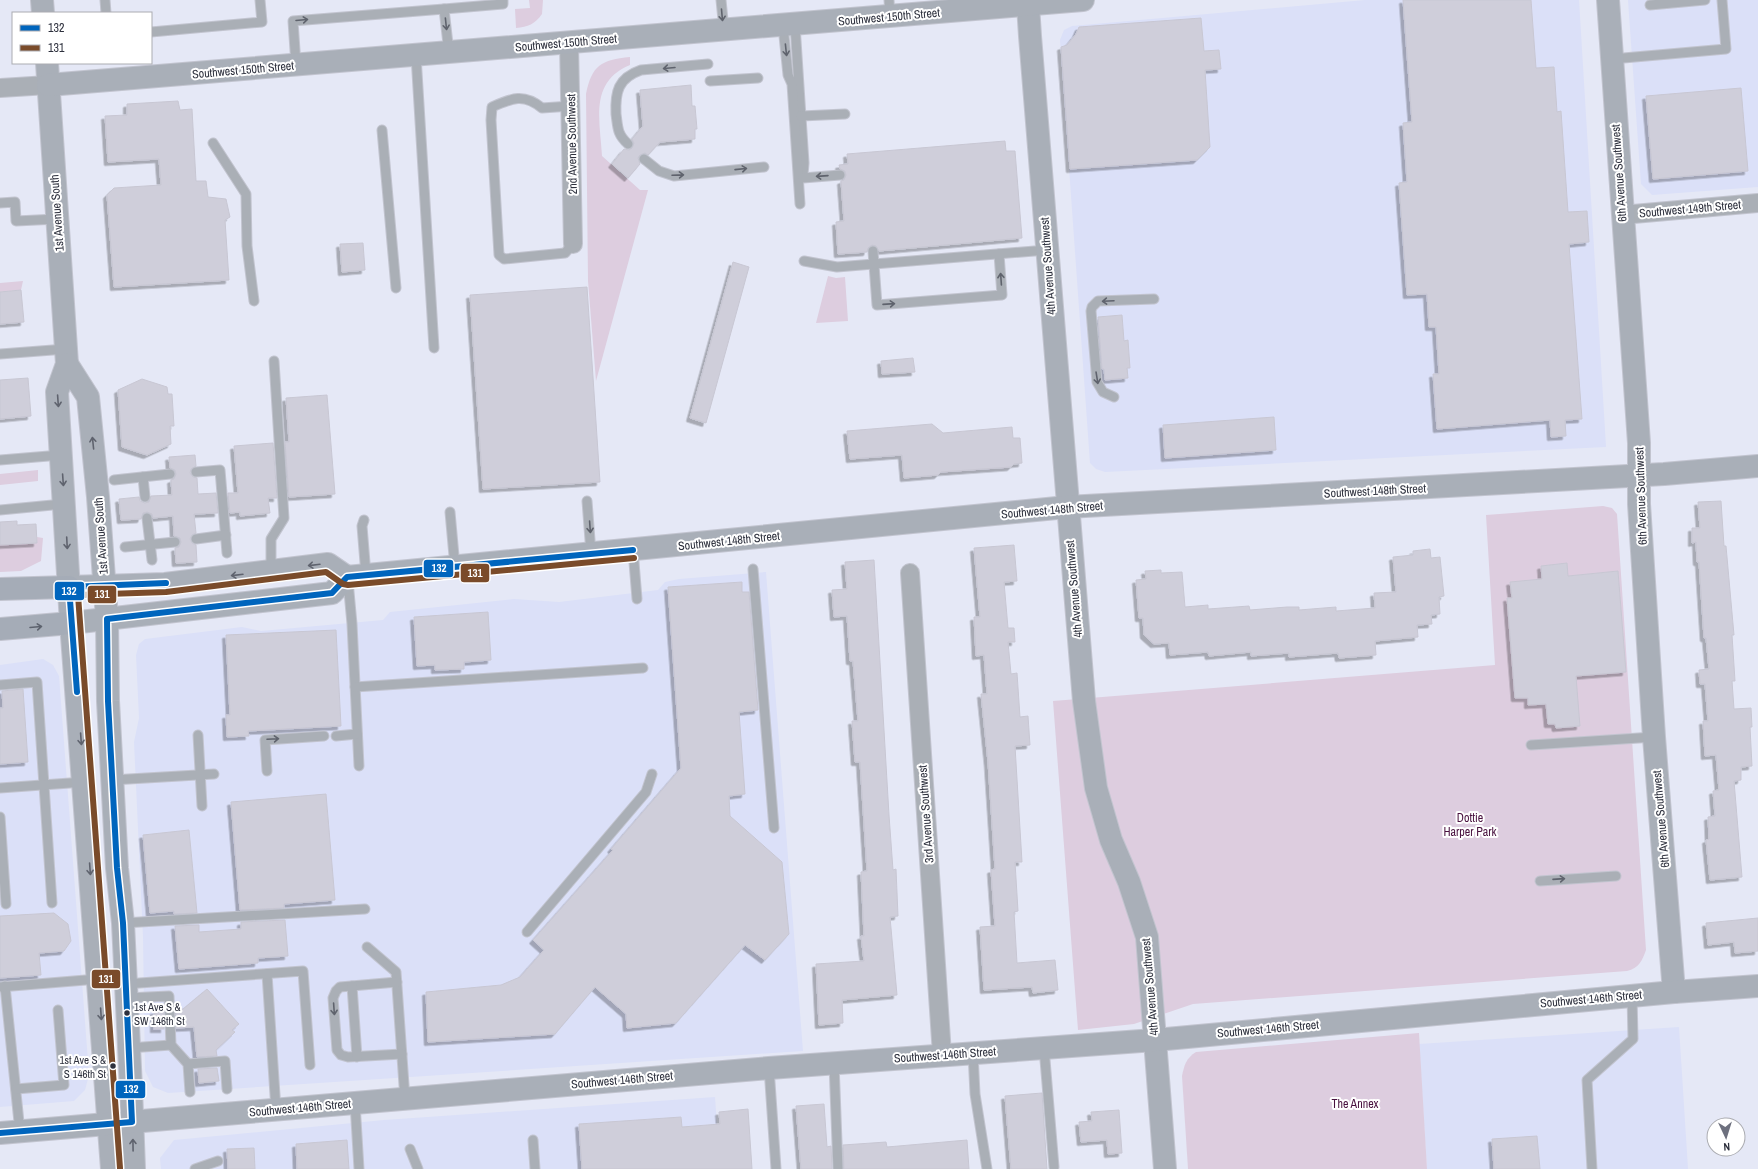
<svg xmlns="http://www.w3.org/2000/svg" width="1758" height="1169" viewBox="0 0 1758 1169" font-family="'Archivo Narrow',sans-serif">
  <style>
    .built { fill: #dbe0f8 }
    .green { fill: #ddcddf }
    .building { fill: #cfceda; stroke: #c8c7d3; filter: url(#shadow) }
    .lines { fill: none; stroke-linecap: round; stroke-linejoin: round }
    .lane-casing { stroke: #c2c4cf; stroke-width: 11 }
    .street-casing { stroke: #c2c4cf; stroke-width: 20 }
    .secondary-casing { stroke: #c2c4cf; stroke-width: 24 }
    .highway-casing { stroke: #c2c4cf; stroke-width: 24 }
    .lane { stroke: #aaafb6; stroke-width: 9 }
    .street { stroke: #aaafb6; stroke-width: 18 }
    .secondary { stroke: #a9afb8; stroke-width: 22 }
    .highway { stroke: #a5acb7; stroke-width: 22 }
    .bus-1-casing { stroke: #fff; stroke-width: 9 }
    .bus-2-casing { stroke: #fff; stroke-width: 9 }
    .bus-1 { stroke: #0065bd; stroke-width: 6 }
    .bus-2 { stroke: #7a4b2a; stroke-width: 6 }
    .oneway { stroke: #5f636d }
    .oneway2 { stroke: #5f636e }
    .oneway3 { stroke: #5d626e }
    .bus-dot { fill: #2d303d; stroke: #fff; stroke-width: 1.5 }
    .labels { text-anchor: middle; stroke-width: 4; stroke-linejoin: round; paint-order: stroke }
    .bus-label { font-size: 11px; fill: #2d303d; stroke: #fff; text-anchor: start }
    .street-label { font-size: 12px; fill: #2d303d; stroke: #fff }
    .park-label { font-size: 12px; fill: #48103e; stroke: #fff }
    .line-badge { stroke: #fff; stroke-width: 1.5 }
    .badge-label { font-size: 11px; text-anchor: middle; font-weight: bold; fill: #fff }
  </style>
  <defs>
    <filter id="shadow"><feDropShadow dx="-3.5" dy="3.5" stdDeviation="0" flood-color="#0004"/></filter>
  </defs>
  <rect width="100%" height="100%" fill="#e5e8f6"/>
  <g class="built">
    <path d="M1365 0H1579L1606 447 1105 472 1096 469 1090 463 1060 40 1064 30 1072 26Z"/>
    <path d="M1628 0H1758V187L1652 195 1641 184Z"/>
    <path d="M766 572 803 1051 168 1093 153 1087 145 1071 143 937 134 742 139 718 136 655 139 644 145 639 242 627 261 631 383 620 390 612 514 599 559 602 658 590 665 582 679 579Z"/>
    <path d="M43 659 53 665 59 676 89 1075 85 1090 74 1101 0 1107V665Z"/>
    <path d="M1679 1027 1688 1169H1427L1419 1044Z"/>
    <path d="M715 1097 720 1169H161L160 1158 174 1140 384 1120Z"/>
  </g>
  <g class="green">
    <path d="M529 0H543L542 14C535 24 528 27 516 28L515 9 530 8Z"/>
    <path d="M630 57V65C589 82 600 120 602 156L640 190H648L596 381 588 281 586 94C592 65 601 60 630 57Z"/>
    <path d="M828 276 836 278 845 277 848 321 816 323Z"/>
    <path d="M23 281 21 290 0 292V283Z"/>
    <path d="M38 470V481L0 485V474Z"/>
    <path d="M1603 506 1612 508 1617 514 1646 950C1642 961 1639 968 1627 971L1193 1004 1134 1024 1078 1030 1053 701 1495 665 1486 515Z"/>
    <path d="M37 537 43 538 41 561 21 571 0 572V545L37 543Z"/>
    <path d="M1419 1033 1427 1169H1188L1182 1076C1184 1066 1186 1058 1196 1052Z"/>
  </g>
  <g class="building">
    <path d="M1403 0H1531L1536 68 1554 67 1557 112 1561 111 1568 212 1587 211 1589 242 1569 244 1582 419 1565 420 1566 436 1551 437 1550 420 1437 429 1433 374H1439L1436 327H1429L1427 294 1407 295 1399 183 1407 182 1403 123 1412 122Z"/>
    <path d="M1201 18 1204 51 1219 50 1221 69 1205 70 1210 147 1197 160 1070 169 1061 47 1067 45 1076 34 1079 27Z"/>
    <path d="M691 85 692 106H695L697 129H695V139L660 142 648 155 645 153 640 155 638 158 640 164 628 178 612 164 624 149 629 150 632 148 634 143 632 139 643 126 640 90Z"/>
    <path d="M1741 88 1748 171 1653 179 1646 96Z"/>
    <path d="M178 101 180 110 192 109 196 181H206L208 197 226 199 230 217 225 220 229 280 114 287 107 195 114 188 161 185 159 159 108 162 105 116 127 115V104Z"/>
    <path d="M1005 141 1006 151H1015L1022 238 879 251 876 246 872 245 868 248 867 252 838 254 836 222 844 221 841 181 844 180 846 175 845 171 840 169 839 165 848 164 847 154Z"/>
    <path d="M363 243 365 270 342 272 340 244Z"/>
    <path d="M733 262 749 267 706 423 690 418Z"/>
    <path d="M587 287 600 482 483 489 470 295Z"/>
    <path d="M21 290 24 322 0 324V292Z"/>
    <path d="M1122 315 1124 341 1128 340 1130 368H1127L1128 378 1105 380 1104 369H1102L1098 317Z"/>
    <path d="M913 358 915 372 882 374 881 361Z"/>
    <path d="M28 378 31 416 0 419V380Z"/>
    <path d="M142 379 167 387 168 394H172L174 426H170L171 444 147 455 122 447 118 390Z"/>
    <path d="M327 395 335 494 289 497 285 442H289L286 398Z"/>
    <path d="M1274 417 1276 450 1165 458 1163 425Z"/>
    <path d="M932 424 943 433 1012 427 1013 438H1020L1022 463 1014 464 1011 467 941 472 938 475 904 478 902 455 850 459 847 431Z"/>
    <path d="M273 443 277 498H268L270 513 240 516V512L230 513 228 493H238L234 446Z"/>
    <path d="M195 455 196 466 191 469 190 473 193 477 197 478 198 494 216 493 218 513 194 514 196 533 192 535 190 539 192 543 196 545 197 562 176 563 175 548 179 547 181 542 180 538 174 536 173 516 153 518 152 514 147 512 143 513 141 519 121 520 119 499 139 497 140 501 145 503 149 502 151 496 172 495 171 480 174 479 176 474 175 470 170 468 169 457Z"/>
    <path d="M1721 501 1724 546H1726L1734 635H1732L1735 681H1732L1734 709 1751 708 1752 727H1750L1752 766 1741 767V780L1734 781 1742 877 1710 880 1706 840 1709 839 1708 817 1715 816 1713 791 1719 790 1716 755 1705 756 1703 721H1708L1705 684H1700L1699 670 1709 669 1706 638H1704L1699 562H1697L1696 542 1692 543V528H1700L1698 502Z"/>
    <path d="M17 521V525L36 524 37 543 0 545V522Z"/>
    <path d="M1014 545 1017 581 1004 582 1008 628H1014L1015 642H1008L1011 674 1017 673 1020 717 1028 716 1030 745 1015 746 1022 862H1015L1018 911 1014 912 1017 963 1055 960 1058 990 1033 993 1032 987 984 990 980 927 995 926 991 870 995 869 988 762 981 694H987L984 655 976 656 974 617H980L974 548Z"/>
    <path d="M1430 549 1431 558 1440 557 1444 596 1439 597 1440 614 1431 615 1432 624 1417 625 1418 637 1375 641 1376 655 1339 658 1338 653 1289 657V653L1251 656V652L1209 656 1208 652 1170 655 1169 643 1154 644 1144 635 1143 618H1139L1136 580 1146 579 1145 571 1161 570V573L1182 572 1185 607 1208 605V609L1249 606 1250 610 1287 607H1299V610L1336 607V611L1375 608 1374 593 1396 592 1393 557 1413 555V551Z"/>
    <path d="M874 560 889 815 893 870 896 869 898 916 890 917 897 995 842 1000 843 1023 819 1025 816 964 864 961 861 936H864L861 872 867 871 860 762H855L852 721H858L853 661H850L847 616 834 617 832 590 847 589 845 562Z"/>
    <path d="M1567 563 1568 576 1618 571 1626 672 1576 676 1580 726 1556 728 1555 724H1548L1546 704 1528 705V698H1515L1507 598H1512L1510 582 1542 579 1541 566Z"/>
    <path d="M742 582V592H749L758 710 739 712 745 794 729 796 730 816 782 862 789 934 765 960 745 945 676 1023 627 1028 626 1014 595 987 555 1034 428 1042 426 992 501 985 520 977 544 950 533 940 613 850 611 849 681 768 668 587Z"/>
    <path d="M488 612 491 660 464 662V669L435 670V665L417 666 414 617Z"/>
    <path d="M336 630 341 726 248 731 249 736 227 737 226 715H230L226 635Z"/>
    <path d="M23 689 28 762 0 764V708H3L2 691Z"/>
    <path d="M326 794 335 900 284 904V908L240 910 231 802Z"/>
    <path d="M189 830 197 913 174 914V911L150 913 143 835Z"/>
    <path d="M54 913 68 924 71 941 64 951 39 953 41 975 0 978V916Z"/>
    <path d="M1758 918V951L1735 953 1734 942 1708 945 1706 923Z"/>
    <path d="M285 920 288 956 258 958V963L179 969 175 926 199 925V932L241 929V922Z"/>
    <path d="M207 989 239 1024 232 1030 235 1032 216 1050 217 1056 197 1057 194 1027 176 1028V1010L183 1009Z"/>
    <rect x="154" y="1011" width="10" height="18"/>
    <path d="M217 1068 219 1081 199 1083 198 1069Z"/>
    <path d="M1042 1093 1047 1169H1011L1005 1096Z"/>
    <path d="M824 1104 827 1147 831 1146 832 1169H801L796 1106Z"/>
    <path d="M748 1109 752 1169H582L579 1124 681 1117 682 1127 720 1124 719 1112Z"/>
    <path d="M1119 1110 1122 1153 1108 1154 1107 1140 1081 1142 1079 1122 1092 1121 1091 1112Z"/>
    <path d="M1537 1136 1540 1169H1494L1492 1139Z"/>
    <path d="M347 1140 349 1169H297L296 1144Z"/>
    <path d="M967 1140 969 1169H844L843 1145 886 1142 887 1147Z"/>
    <path d="M254 1148 255 1169H228L227 1149Z"/>
  </g>
  <g class="lines">
    <g class="lane-casing">
      <g id="lane">
        <path d="M105 0 106 13"/>
        <path d="M721 0 724 30"/>
        <path d="M889 0 890 15"/>
        <path d="M1650 5 1705 0"/>
        <path d="M444 9 503 4V0"/>
        <path d="M795 25 804 163 803 175"/>
        <path d="M783 26 788 75 792 84 800 204"/>
        <path d="M151 32 262 22 260 0"/>
        <path d="M416 56 434 348"/>
        <path d="M1612 59 1726 49 1722 0"/>
        <path d="M296 65 293 21 444 9 449 53"/>
        <path d="M710 81 758 78"/>
        <path d="M571 106 542 108C524 93 512 98 492 107L491 120 499 255 504 259 565 253 573 244"/>
        <path d="M801 116 845 114"/>
        <path d="M382 130 396 288"/>
        <path d="M213 143 246 194 247 246 254 301"/>
        <path d="M628 144C617 134 618 128 616 114 615 92 618 78 641 70L708 64"/>
        <path d="M644 159 659 171 674 176 764 167"/>
        <path d="M803 178 840 175"/>
        <path d="M0 203 15 202 16 221 57 219"/>
        <path d="M873 251 877 305 1002 295 999 254"/>
        <path d="M804 261 837 267 1047 250"/>
        <path d="M0 354 66 349"/>
        <path d="M1114 397 1103 392 1097 382 1091 311 1092 307 1098 301 1154 299"/>
        <path d="M0 460 61 455"/>
        <path d="M196 472 220 470 227 553"/>
        <path d="M143 477 145 497"/>
        <path d="M114 480 170 474"/>
        <path d="M587 501 591 553"/>
        <path d="M0 510 63 504"/>
        <path d="M450 512 455 567"/>
        <path d="M147 518 152 560"/>
        <path d="M364 520 362 526 366 575"/>
        <path d="M196 539 226 535"/>
        <path d="M125 547 175 542"/>
        <path d="M633 550 637 599"/>
        <path d="M753 569 774 828"/>
        <path d="M271 571V539L284 518 274 361"/>
        <path d="M348 581 352 624 359 766"/>
        <path d="M0 685 37 682 52 903"/>
        <path d="M355 687 643 668"/>
        <path d="M198 735 202 806"/>
        <path d="M336 736 357 734"/>
        <path d="M1531 745 1654 737"/>
        <path d="M267 771 265 740 324 736"/>
        <path d="M112 780 214 774"/>
        <path d="M0 788 84 782"/>
        <path d="M0 817 6 904"/>
        <path d="M1540 881 1616 876"/>
        <path d="M123 923 365 909"/>
        <path d="M527 932 646 792 652 774"/>
        <path d="M367 947 396 972 405 1099"/>
        <path d="M267 974 276 1110"/>
        <path d="M397 982 340 987 336 991 333 998 337 1050 341 1055 348 1057 402 1054"/>
        <path d="M126 984 303 971 310 1065"/>
        <path d="M5 986 20 1132"/>
        <path d="M352 986 357 1057"/>
        <path d="M0 987 98 979"/>
        <path d="M127 998 169 996 171 1045 188 1064 190 1092"/>
        <path d="M129 1048 171 1045"/>
        <path d="M1044 1048 1054 1167"/>
        <path d="M973 1053 975 1094 987 1169"/>
        <path d="M834 1063 838 1169"/>
        <path d="M188 1064 225 1061 227 1089"/>
        <path d="M769 1068 776 1169"/>
        <path d="M16 1089 64 1085 58 1010"/>
        <path d="M355 1103 359 1169"/>
        <path d="M533 1140 535 1169"/>
        <path d="M410 1149 418 1169"/>
        <path d="M195 1169 218 1161"/>
        <path d="M1592 1169 1587 1080 1633 1039 1632 995"/>
      </g>
    </g>
    <g class="street-casing">
      <g id="street">
        <path d="M569 43 573 244"/>
        <path d="M0 88 48 85"/>
        <path d="M1622 215 1758 203"/>
        <path d="M910 573 942 1055"/>
      </g>
    </g>
    <g class="secondary-casing">
      <g id="secondary">
        <path d="M42 0 43 13"/>
        <path d="M1030 0 1028 5 1030 36 1084 701 1096 788 1111 840 1129 882 1147 937 1165 1169"/>
        <path d="M1608 0 1639 443V504L1654 737 1674 992"/>
        <path d="M47 63 67 364 57 392 71 623 112 1169"/>
        <path d="M48 85 1083 0"/>
        <path d="M67 364 88 397 98 497 107 619 108 701 117 868 123 923 131 1088 134 1169"/>
        <path d="M69 587 165 584 328 564 347 577"/>
        <path d="M71 623 332 593 347 577 1067 507 1664 474 1758 466"/>
        <path d="M0 1133 769 1068 1155 1040 1674 992 1758 986"/>
      </g>
    </g>
    <g class="highway-casing">
      <g id="highway">
        <path d="M0 589 69 587"/>
        <path d="M0 629 71 623"/>
      </g>
    </g>
    <use href="#lane" class="lane"/>
    <use href="#street" class="street"/>
    <use href="#secondary" class="secondary"/>
    <use href="#highway" class="highway"/>
    <g class="bus-1-casing">
      <g id="bus-1">
        <path d="M77 692 69 587 166 583"/>
        <path d="M0 1133 132 1122 123 923 117 868 108 701 107 619 332 593 347 577 633 550"/>
      </g>
    </g>
    <g class="bus-2-casing">
      <path id="bus-2" d="M120 1168 78 595 166 592 326 572 343 584 348 585 634 558"/>
    </g>
    <use href="#bus-1" class="bus-1"/>
    <use href="#bus-2" class="bus-2"/>
  </g>
  <defs><path id="oneway-shaft" d="M-6 0H5M1.5-3L5.5 0L1.5 3" fill="none" stroke-width="1.6" stroke-linecap="round" stroke-linejoin="round"/></defs>
  <g class="oneway">
    <use href="#oneway-shaft" transform="translate(722 15) rotate(85)"/>
    <use href="#oneway-shaft" transform="translate(302 20) rotate(-5)"/>
    <use href="#oneway-shaft" transform="translate(446 24) rotate(84)"/>
    <use href="#oneway-shaft" transform="translate(786 50) rotate(84)"/>
    <use href="#oneway-shaft" transform="translate(669 68) rotate(175)"/>
    <use href="#oneway-shaft" transform="translate(741 169) rotate(-6)"/>
    <use href="#oneway-shaft" transform="translate(678 175) rotate(-2)"/>
    <use href="#oneway-shaft" transform="translate(822 176) rotate(176)"/>
    <use href="#oneway-shaft" transform="translate(1001 279) rotate(-94)"/>
    <use href="#oneway-shaft" transform="translate(1108 301) rotate(177)"/>
    <use href="#oneway-shaft" transform="translate(889 304) rotate(-4)"/>
    <use href="#oneway-shaft" transform="translate(1097 378) rotate(81)"/>
    <use href="#oneway-shaft" transform="translate(590 527) rotate(86)"/>
    <use href="#oneway-shaft" transform="translate(273 739) rotate(-3)"/>
    <use href="#oneway-shaft" transform="translate(1559 879) rotate(-4)"/>
    <use href="#oneway-shaft" transform="translate(334 1009) rotate(86)"/>
  </g>
  <g class="oneway2">
    <use href="#oneway-shaft" transform="translate(58 401) rotate(86)"/>
    <use href="#oneway-shaft" transform="translate(93 443) rotate(-96)"/>
    <use href="#oneway-shaft" transform="translate(63 480) rotate(86)"/>
    <use href="#oneway-shaft" transform="translate(67 543) rotate(87)"/>
    <use href="#oneway-shaft" transform="translate(314 565) rotate(173)"/>
    <use href="#oneway-shaft" transform="translate(237 575) rotate(173)"/>
    <use href="#oneway-shaft" transform="translate(81 739) rotate(86)"/>
    <use href="#oneway-shaft" transform="translate(90 869) rotate(86)"/>
    <use href="#oneway-shaft" transform="translate(101 1014) rotate(86)"/>
    <use href="#oneway-shaft" transform="translate(133 1145) rotate(-91)"/>
  </g>
  <use class="oneway3" href="#oneway-shaft" transform="translate(36 627) rotate(-5)"/>
  <g class="bus-dot">
    <circle cx="127" cy="1013" r="3.5"/>
    <circle cx="113" cy="1066" r="3.5"/>
  </g>
  <g class="labels">
    <g class="bus-label">
      <text x="134" y="1011">1st Ave S &amp;<tspan x="134" dy="14">SW 146th St</tspan></text>
      <text x="106" y="1064" text-anchor="end">1st Ave S &amp;<tspan x="106" dy="14">S 146th St</tspan></text>
    </g>
    <g class="street-label">
      <text transform="translate(889 17) rotate(-5)" y="4">Southwest 150th Street</text>
      <text transform="translate(566 43) rotate(-5)" y="4">Southwest 150th Street</text>
      <text transform="translate(243 70) rotate(-5)" y="4">Southwest 150th Street</text>
      <text transform="translate(572 144) rotate(-91)" y="4">2nd Avenue Southwest</text>
      <text transform="translate(1619 173) rotate(-94)" y="4">6th Avenue Southwest</text>
      <text transform="translate(1690 209) rotate(-5)" y="4">Southwest 149th Street</text>
      <text transform="translate(57 213) rotate(-94)" y="4">1st Avenue South</text>
      <text transform="translate(1048 266) rotate(-94)" y="4">4th Avenue Southwest</text>
      <text transform="translate(1375 491) rotate(-3)" y="4">Southwest 148th Street</text>
      <text transform="translate(1641 496) rotate(-92)" y="4">6th Avenue Southwest</text>
      <text transform="translate(1052 510) rotate(-5)" y="4">Southwest 148th Street</text>
      <text transform="translate(101 536) rotate(-94)" y="4">1st Avenue South</text>
      <text transform="translate(729 541) rotate(-6)" y="4">Southwest 148th Street</text>
      <text transform="translate(1074 589) rotate(-95)" y="4">4th Avenue Southwest</text>
      <text transform="translate(926 814) rotate(-94)" y="4">3rd Avenue Southwest</text>
      <text transform="translate(1661 819) rotate(-95)" y="4">6th Avenue Southwest</text>
      <text transform="translate(1150 987) rotate(-95)" y="4">4th Avenue Southwest</text>
      <text transform="translate(1591 999) rotate(-5)" y="4">Southwest 146th Street</text>
      <text transform="translate(1268 1029) rotate(-5)" y="4">Southwest 146th Street</text>
      <text transform="translate(945 1055) rotate(-4)" y="4">Southwest 146th Street</text>
      <text transform="translate(622 1080) rotate(-5)" y="4">Southwest 146th Street</text>
      <text transform="translate(300 1108) rotate(-5)" y="4">Southwest 146th Street</text>
    </g>
    <g class="park-label">
      <text x="1470" y="822">Dottie<tspan x="1470" dy="14">Harper Park</tspan></text>
      <text x="1355" y="1108">The Annex</text>
    </g>
  </g>
  <g class="line-badge">
    <rect x="423" y="559" width="31" height="19" rx="4" fill="#0065bd"/>
    <rect x="460" y="563" width="30" height="20" rx="4" fill="#7a4b2a"/>
    <rect x="54" y="581" width="31" height="20" rx="4" fill="#0065bd"/>
    <rect x="87" y="585" width="30" height="19" rx="4" fill="#7a4b2a"/>
    <rect x="91" y="969" width="30" height="20" rx="4" fill="#7a4b2a"/>
    <rect x="115" y="1080" width="31" height="19" rx="4" fill="#0065bd"/>
  </g>
  <g class="badge-label">
    <text x="439" y="572">132</text>
    <text x="475" y="577">131</text>
    <text x="69" y="595">132</text>
    <text x="102" y="598">131</text>
    <text x="106" y="983">131</text>
    <text x="131" y="1093">132</text>
  </g>
  <rect x="12" y="12" width="140" height="52" fill="#ffffff" stroke="#abacb1"/>
  <rect x="20" y="25" width="20" height="6" fill="#0065bd" stroke="#abacb1"/>
  <text x="48" y="32" font-size="12" fill="#2d303d">132</text>
  <rect x="20" y="45" width="20" height="6" fill="#7a4b2a" stroke="#abacb1"/>
  <text x="48" y="52" font-size="12" fill="#2d303d">131</text>
  <g transform="translate(1726 1137) rotate(176)"><circle r="19" fill="#ffffff" stroke="#abacb1"/>
  <path d="M0-3L7 15L0 10L-7 15Z" fill="#6d707e"/>
  <text y="-6" font-size="11" font-weight="bold" text-anchor="middle" fill="#2d303d">N</text>
  </g>
</svg>
